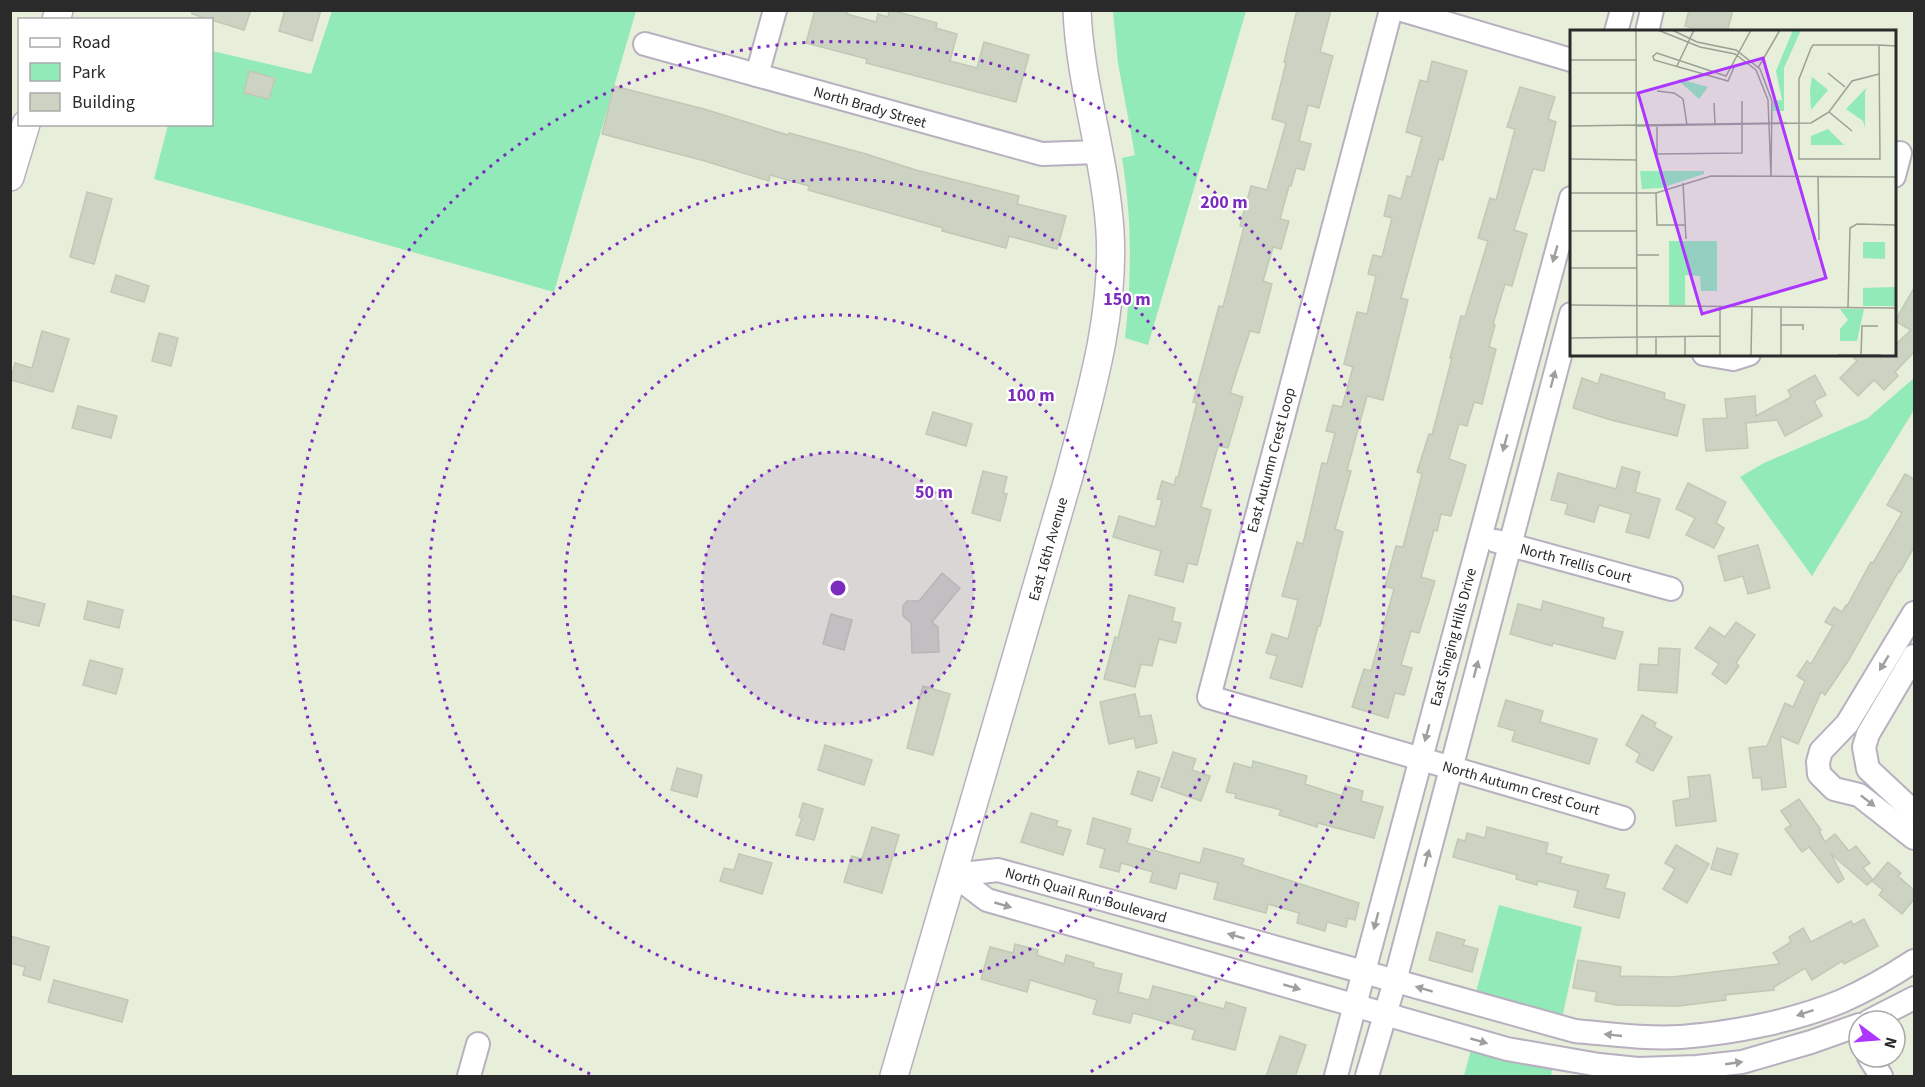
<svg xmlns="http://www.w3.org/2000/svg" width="1925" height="1087" viewBox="0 0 1925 1087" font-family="'Source Sans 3',sans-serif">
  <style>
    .green { fill: #91eab8 }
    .building { fill: #ccd3c3; stroke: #c0c9b4; stroke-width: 1.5 }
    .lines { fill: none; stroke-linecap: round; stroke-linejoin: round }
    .minor-casing { stroke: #b8afc0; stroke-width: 26 }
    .tertiary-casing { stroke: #b8afc0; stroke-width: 30 }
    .minor { stroke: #fff; stroke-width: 22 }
    .tertiary { stroke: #fff; stroke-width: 27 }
    .oneway { fill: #9f9f9f }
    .ring { fill: none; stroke: #7b2cbf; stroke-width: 3; stroke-dasharray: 3 6 }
    .labels { text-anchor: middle; stroke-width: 4.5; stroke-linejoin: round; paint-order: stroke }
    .street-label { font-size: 15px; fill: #2a2a2a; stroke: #fff }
    .inset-road { fill: none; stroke: #9ba094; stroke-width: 1.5 }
    .view { fill: #ad36ff; fill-opacity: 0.15; stroke: #ad36ff; stroke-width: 3 }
    .inset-edge { fill: none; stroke: #2a2a2a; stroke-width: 3 }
    .centre { fill: #7b2cbf; stroke: #fff; stroke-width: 3 }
    .ring-label { font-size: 18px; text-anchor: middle; font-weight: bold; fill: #7b2cbf; stroke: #fff; stroke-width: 4.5; stroke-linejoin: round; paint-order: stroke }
  </style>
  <rect width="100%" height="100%" fill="#e7eeda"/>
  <g class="green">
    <path d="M332 11H636L554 292 154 179 168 125 212 124V51L311 74Z"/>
    <path d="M1113 11H1246L1148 345 1125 338C1132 277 1132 218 1122 158L1135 155 1118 63Z"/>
    <path d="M1914 378V410L1812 576 1740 477 1764 463 1868 418Z"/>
    <path d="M1499 905 1582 927 1562 1018 1475 996Z"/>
    <path d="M1472 1046 1507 1057 1552 1069 1551 1076H1464Z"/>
  </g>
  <g class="building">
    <path d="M192 10H251L244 30 192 14Z"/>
    <path d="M285 10H321L312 41 279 31Z"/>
    <path d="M815 10H848L847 14 876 22 878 14 888 17 889 10H891L937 23 936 28 957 34 950 61 977 68 984 42 1029 55 1016 102 866 63 867 59 806 43Z"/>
    <path d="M1297 10H1331L1320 52 1333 56 1319 108 1308 105 1299 141 1311 144 1304 170 1296 168 1291 186H1289L1280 219 1289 221 1281 249 1273 247 1263 281 1272 284 1259 333 1250 331 1230 393 1243 397 1228 448 1218 446 1201 507 1211 510 1197 565 1188 563 1183 582 1155 575 1161 551 1113 537 1119 516 1155 527 1162 500 1157 499 1162 481 1174 485 1176 477H1178L1197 403 1193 402 1219 306 1223 307 1244 227 1240 226 1251 186 1267 190 1286 123 1272 119 1286 63 1284 62Z"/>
    <path d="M1689 10H1733L1727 32H1704L1685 26Z"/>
    <path d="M1432 61 1467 71 1443 160 1439 159 1401 298 1408 300 1383 400 1367 396 1347 470 1351 471 1335 529 1343 532 1320 626H1318L1302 687 1270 678 1277 656 1266 653 1272 634 1288 639 1298 600 1282 596 1297 542 1303 544 1322 463 1327 464 1335 433 1326 431 1333 405 1342 407 1353 367 1344 364 1357 312 1367 314 1376 276 1368 274 1373 255 1382 257 1392 218 1384 216 1389 195 1401 199 1407 176 1411 177 1422 137 1406 132 1420 80 1427 82Z"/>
    <path d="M249 71 275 78 269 99 244 93Z"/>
    <path d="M614 86 704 109 788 135 789 133 866 154 916 170 1019 196 1017 204 1066 216 1057 249 1009 236 1006 248 942 231 943 228 808 190 809 186 770 175 769 181 705 161 602 134Z"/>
    <path d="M1520 87 1555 97 1548 119 1556 122 1544 171 1533 169 1514 230 1527 234 1512 286 1505 284 1493 324 1495 325 1489 347 1496 349 1482 404 1474 402 1467 426 1459 424 1449 459 1466 465 1451 516 1441 514 1437 531 1434 530 1421 577 1435 581 1419 633 1411 631 1401 665 1412 668 1404 695 1395 693 1388 718 1352 707 1364 669 1371 671 1394 589 1385 586 1396 546 1403 547 1422 474 1417 472 1429 434 1432 435 1452 358H1450L1461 316 1465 317 1488 241 1478 238 1490 198 1496 200 1515 129 1507 127Z"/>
    <path d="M87 192 112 199 94 264 70 257Z"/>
    <path d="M116 275 149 286 144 302 111 292Z"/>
    <path d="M1914 288V352L1895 372 1898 376 1884 390 1874 380 1858 396 1840 378 1857 361 1850 354H1893V347L1911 330 1895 321Z"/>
    <path d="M42 331 69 339 53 392 11 380 15 363 32 368Z"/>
    <path d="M159 333 178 338 171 366 152 361Z"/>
    <path d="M1601 374 1665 393 1664 399 1685 405 1677 436 1611 420 1573 408 1582 378 1598 384Z"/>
    <path d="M1815 375 1826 395 1814 401 1822 416 1785 436 1777 420 1746 423 1748 448 1706 451 1703 419 1727 418 1725 399 1755 396 1756 416 1791 397 1788 390Z"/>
    <path d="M78 406 117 416 111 438 72 428Z"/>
    <path d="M933 412 972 424 966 446 926 434Z"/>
    <path d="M1622 467 1640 472 1635 492 1660 499 1649 538 1626 532 1631 514 1599 505 1594 522 1565 514 1568 504 1551 500 1558 473 1616 489Z"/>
    <path d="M983 471 1007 477 1003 493 1007 494 1000 521 972 513Z"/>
    <path d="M1905 474 1914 479V547L1900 572 1899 571 1848 661 1825 695 1821 692 1798 744 1780 736 1786 787 1762 790 1761 778H1753L1749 748 1767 746 1785 703 1793 707 1805 681 1797 676 1807 661 1811 664 1833 626 1825 622 1834 607 1842 612 1846 605 1847 606 1871 562 1873 563 1902 513 1887 505Z"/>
    <path d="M1688 483 1726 502 1716 523 1724 528 1714 548 1686 535 1695 518 1676 509Z"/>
    <path d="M1758 545 1770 588 1748 594 1743 576 1725 581 1718 556Z"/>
    <path d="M942 573 960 588 932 622 938 627 939 652 912 653 911 623 903 616V606L907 601H919Z"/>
    <path d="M10 595 45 604 39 626 10 619Z"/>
    <path d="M1129 595 1175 608 1172 621 1181 623 1176 643 1159 639 1152 666 1141 664 1135 687 1104 679 1115 637 1118 638Z"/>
    <path d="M88 601 123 610 119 628 84 619Z"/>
    <path d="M1543 601 1604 618 1602 627 1623 632 1615 659 1553 643 1552 646 1510 634 1518 604 1541 610Z"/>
    <path d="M831 614 852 620 844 650 823 644Z"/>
    <path d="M1736 622 1755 635 1736 663 1739 666 1726 684 1712 674 1719 664 1695 648 1710 627 1725 637Z"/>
    <path d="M1659 648 1680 649 1677 693 1638 690 1640 664 1658 665Z"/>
    <path d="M90 660 123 669 116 694 83 685Z"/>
    <path d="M923 686 950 694 933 755 907 748Z"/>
    <path d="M1135 694 1140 717 1151 715 1157 743 1136 748 1134 738 1109 744 1100 702Z"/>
    <path d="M1506 700 1543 711 1540 722 1597 739 1589 764 1512 741 1515 731 1498 726Z"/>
    <path d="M1642 715 1656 723 1654 727 1672 737 1653 771 1636 762 1640 754 1626 745Z"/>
    <path d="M825 745 872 760 864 785 818 770Z"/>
    <path d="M1173 752 1196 759 1192 770 1210 776 1201 801 1161 787Z"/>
    <path d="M1253 761 1307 776 1305 784 1342 796 1345 786 1363 791 1361 801 1383 807 1374 838 1318 823 1317 827 1279 815 1281 810 1235 798 1236 794 1226 792 1234 763 1252 768Z"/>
    <path d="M677 768 702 775 697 797 671 790Z"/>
    <path d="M1138 771 1160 778 1152 801 1131 794Z"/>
    <path d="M1710 775 1716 821 1676 826 1673 801 1690 798 1688 777Z"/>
    <path d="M1799 799 1821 830 1819 831 1825 842 1835 834 1849 851 1856 846 1870 863 1863 868 1873 880 1867 885 1831 854 1844 879 1838 883 1809 847 1802 852 1785 829 1791 825 1781 811Z"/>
    <path d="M803 803 823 809 814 840 796 835 802 818 799 817Z"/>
    <path d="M1031 813 1058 821 1056 826 1071 830 1063 855 1021 842Z"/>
    <path d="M1093 818 1131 829 1127 843 1200 863 1204 848 1244 859 1242 865 1359 903 1355 920 1348 918 1346 927 1327 922 1325 931 1297 923 1299 913 1268 904 1266 913 1214 899 1218 883 1180 873 1176 889 1150 882 1153 872 1121 863 1119 872 1100 867 1105 849 1087 844Z"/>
    <path d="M872 827 899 835 882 893 844 882 852 856 862 859Z"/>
    <path d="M1487 827 1548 843 1546 853 1562 857 1560 863 1609 875 1605 888 1625 893 1619 918 1574 907 1578 891 1538 881 1537 885 1516 879 1517 875 1453 857 1458 839 1465 841 1467 833 1485 838Z"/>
    <path d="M1676 845 1709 864 1687 903 1663 889 1675 869 1665 863Z"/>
    <path d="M1717 848 1738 854 1731 875 1711 869Z"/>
    <path d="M739 854 772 863 762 894 720 881 724 868 734 870Z"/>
    <path d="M1888 862 1901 873 1898 876 1914 890V899L1902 914 1879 895 1883 890 1872 881Z"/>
    <path d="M1864 919 1878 946 1844 964 1842 961 1812 980 1805 968 1774 987V990L1725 995 1726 1000 1679 1006 1616 1005 1595 1001 1597 992 1573 988 1578 960 1621 967 1620 976 1672 977 1780 964 1773 953 1791 942 1789 937 1803 928 1811 942 1851 921 1853 925Z"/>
    <path d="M1437 932 1465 940 1463 945 1478 949 1472 972 1429 960Z"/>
    <path d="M10 936 49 947 40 980 23 975 25 967 10 963Z"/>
    <path d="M1015 944 1038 950 1037 955 1064 964 1066 955 1094 963 1093 967 1122 974 1118 992 1149 1000 1153 986 1196 997 1195 1001 1224 1009 1226 1002 1246 1008 1235 1050 1192 1039 1195 1030 1133 1013 1130 1023 1093 1014 1097 1000 1030 980 1027 992 981 979 990 947 1013 953Z"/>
    <path d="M54 980 128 1000 122 1022 48 1002Z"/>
    <path d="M1280 1036 1306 1045 1295 1077H1266Z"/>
  </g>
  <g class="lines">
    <g class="minor-casing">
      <g id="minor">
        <path d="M1391 10 1209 697 1623 818"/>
        <path d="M1402 10 1571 60"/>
        <path d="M1616 32 1622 10"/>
        <path d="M1647 32 1652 10"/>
        <path d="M645 44 1042 154 1098 152"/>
        <path d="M757 75 775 10"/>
        <path d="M1894 176 1900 153"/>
        <path d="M1704 354 1733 359 1749 354"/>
        <path d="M1496 541 1671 589"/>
        <path d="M1914 613 1847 724 1821 751 1818 762 1819 774 1834 789 1859 795 1914 838"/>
        <path d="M1914 656 1868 734 1864 747 1868 769 1914 812"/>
        <path d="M954 875 998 870 1575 1031C1610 1034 1645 1039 1681 1037 1733 1033 1794 1021 1842 1001 1867 990 1891 976 1914 961"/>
        <path d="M954 875 987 900 1507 1049 1599 1065 1638 1069 1697 1067 1742 1062 1811 1042 1859 1025"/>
        <path d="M1869 1021 1914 998"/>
        <path d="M1869 1057 1881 1076"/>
        <path d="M469 1076 478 1044"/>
        <path d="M1336 1076 1571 198"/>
        <path d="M1367 1076 1395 981 1571 314"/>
      </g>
    </g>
    <g class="tertiary-casing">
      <g id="tertiary">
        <path d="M56 20 59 10"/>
        <path d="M10 177 26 124"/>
        <path d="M894 1076 1069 476C1090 396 1115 315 1110 231 1105 156 1080 85 1077 10"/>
      </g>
    </g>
    <use href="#minor" class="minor"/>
    <use href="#tertiary" class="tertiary"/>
  </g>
  <defs><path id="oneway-solid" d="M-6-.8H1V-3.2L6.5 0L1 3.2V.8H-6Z" transform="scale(1.5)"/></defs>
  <g class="oneway">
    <use href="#oneway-solid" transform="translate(1555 254) rotate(106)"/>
    <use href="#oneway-solid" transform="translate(1553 379) rotate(-75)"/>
    <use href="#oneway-solid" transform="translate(1505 443) rotate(105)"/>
    <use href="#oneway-solid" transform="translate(1884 663) rotate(121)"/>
    <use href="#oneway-solid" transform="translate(1476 669) rotate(-75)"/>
    <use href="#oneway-solid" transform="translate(1427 733) rotate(105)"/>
    <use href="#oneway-solid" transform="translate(1868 801) rotate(38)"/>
    <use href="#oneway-solid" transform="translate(1427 858) rotate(-75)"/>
    <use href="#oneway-solid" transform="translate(1003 905) rotate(16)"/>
    <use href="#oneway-solid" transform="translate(1376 921) rotate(105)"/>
    <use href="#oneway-solid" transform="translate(1236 936) rotate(-164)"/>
    <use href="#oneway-solid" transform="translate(1292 987) rotate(16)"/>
    <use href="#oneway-solid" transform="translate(1424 989) rotate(-164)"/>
    <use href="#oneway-solid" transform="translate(1805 1013) rotate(162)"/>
    <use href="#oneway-solid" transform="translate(1613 1035) rotate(-174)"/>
    <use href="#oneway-solid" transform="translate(1479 1041) rotate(16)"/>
    <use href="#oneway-solid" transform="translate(1734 1063) rotate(-8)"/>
  </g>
  <circle cx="838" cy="588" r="136" fill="#7b2cbf" fill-opacity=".12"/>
  <g class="ring">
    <circle cx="838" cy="588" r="136"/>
    <circle cx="838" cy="588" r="273"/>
    <circle cx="838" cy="588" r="409"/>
    <path d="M590 1074A546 546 0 1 1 1086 1074"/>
  </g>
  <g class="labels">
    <g class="street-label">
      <text transform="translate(870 107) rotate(16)" y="5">North Brady Street</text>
      <text transform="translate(1271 460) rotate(-75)" y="5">East Autumn Crest Loop</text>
      <text transform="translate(1048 549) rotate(-74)" y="5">East 16th Avenue</text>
      <text transform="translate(1576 563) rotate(15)" y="5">North Trellis Court</text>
      <text transform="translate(1453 637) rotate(-75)" y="5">East Singing Hills Drive</text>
      <text transform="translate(1521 788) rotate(16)" y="5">North Autumn Crest Court</text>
      <text transform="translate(1086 895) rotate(16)" y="5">North Quail Run Boulevard</text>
    </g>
  </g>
  <g transform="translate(1570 30)">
    <rect width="326" height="326" fill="#e7eeda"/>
    <path d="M223 0H231L214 38V81H203V71L212 70 206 41ZM242 47 258 60 241 80 240 59ZM108 50 109 49 138 57 129 69ZM297 57 295 62V98L293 91 276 79ZM258 99 274 115H241V106ZM70 141H134V144L91 158 72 159ZM99 211H147V261H131L130 246 115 245V275H99ZM293 212H315V229L293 228ZM325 257V276H293V258ZM270 279H294L287 311H270V299L278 290Z" fill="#91eab8"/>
    <path class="inset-road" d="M66 0 67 325M88 0 130 17 165 24 186 40 198 70 201 146M102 0 127 12 166 20 190 39 202 71 201 146M309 15 310 129H229V49L241 18 243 15H309L326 16M0 30H67M165 35 158 51 84 30 83 26 87 23 156 46 181 0M107 36 124 0M188 38 210 0M258 43 275 57M87 61 104 63 113 69 117 95M0 63H67M144 73 145 94M259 82 282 101M0 96 217 93M67 96 241 93 259 82 282 51 309 44M87 97V124L172 123V71M0 129 67 130M248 146 249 210M113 153 116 209M0 163H86L141 146 326 147M86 163 87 195H115M0 201H67M67 225H89M0 238H66M0 275 326 278M150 277V325M211 277V325M278 278 280 198 287 194 326 195M211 295H233V300M115 306V325M0 308 150 306M86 325V306M181 325 182 277M268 325H311M291 325 292 296H308"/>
    <path class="view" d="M193 28 256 248 132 284 68 63Z"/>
    <rect width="326" height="326" class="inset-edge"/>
  </g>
  <circle cx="838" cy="588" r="9" class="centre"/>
  <g class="ring-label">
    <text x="1224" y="208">200 m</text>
    <text x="1127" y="305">150 m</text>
    <text x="1031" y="401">100 m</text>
    <text x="934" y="498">50 m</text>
  </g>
  <rect width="1925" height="1087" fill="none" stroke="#2a2a2a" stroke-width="24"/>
  <rect x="18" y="18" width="195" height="108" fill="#ffffff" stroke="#aaaaaa" stroke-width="1.5"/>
  <rect x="30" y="38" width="30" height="9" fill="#ffffff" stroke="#aaaaaa" stroke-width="1.5"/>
  <text x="72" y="48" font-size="18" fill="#2a2a2a">Road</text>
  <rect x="30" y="63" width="30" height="18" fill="#91eab8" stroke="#aaaaaa" stroke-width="1.5"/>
  <text x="72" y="78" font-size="18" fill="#2a2a2a">Park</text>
  <rect x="30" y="93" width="30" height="18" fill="#ccd3c3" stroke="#aaaaaa" stroke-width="1.5"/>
  <text x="72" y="108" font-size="18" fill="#2a2a2a">Building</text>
  <g transform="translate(1877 1039) rotate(106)"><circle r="28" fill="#ffffff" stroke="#aaaaaa" stroke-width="1.5"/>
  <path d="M0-4.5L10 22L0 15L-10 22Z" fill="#ad36ff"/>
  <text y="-9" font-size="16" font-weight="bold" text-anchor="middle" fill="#2a2a2a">N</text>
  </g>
</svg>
